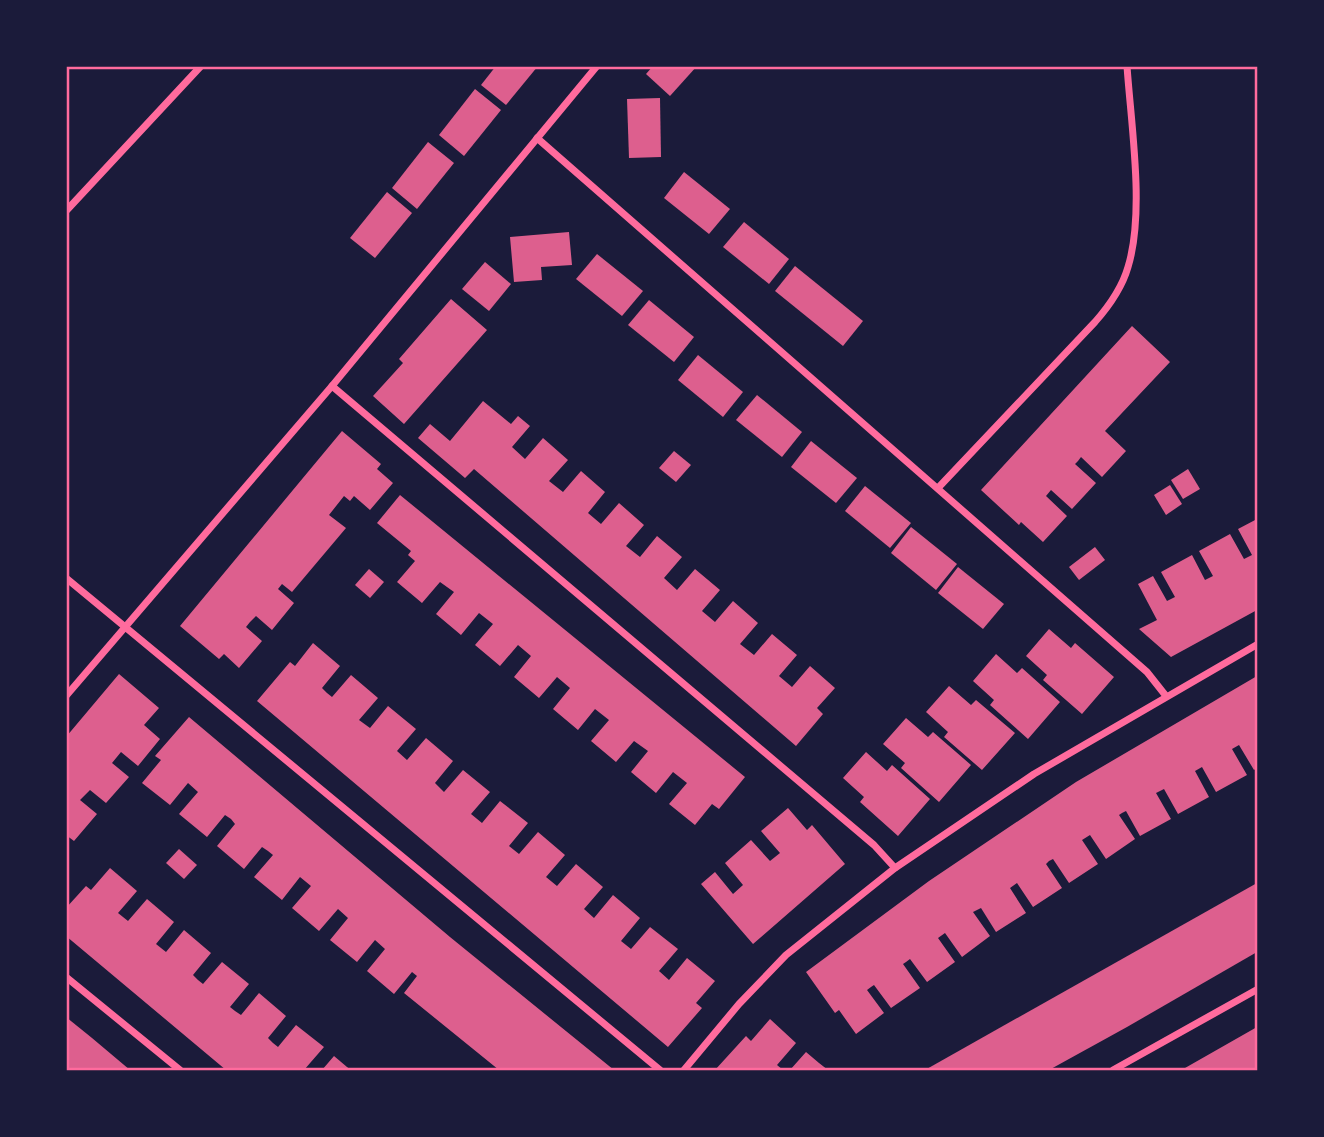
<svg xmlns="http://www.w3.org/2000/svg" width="1324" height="1137" viewBox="0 0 1324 1137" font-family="'PT Serif',serif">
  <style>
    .building { fill: #dd5f8e }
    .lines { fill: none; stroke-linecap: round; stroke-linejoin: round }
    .minor { stroke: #ff6b9d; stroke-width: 7 }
    .neatline { fill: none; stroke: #ff6b9d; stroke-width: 2.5 }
  </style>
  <rect width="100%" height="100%" fill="#1b1b3a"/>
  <g class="building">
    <path d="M496 66H538L506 105 481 85Z"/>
    <path d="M653 66H697L670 96 646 74Z"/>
    <path d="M475 89 501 110 464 156 439 135Z"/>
    <path d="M660 98 661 157 629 158 627 99Z"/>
    <path d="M428 142 454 163 417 209 392 188Z"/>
    <path d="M684 172 730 209 709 234 664 198Z"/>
    <path d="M387 192 412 213 375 258 350 238Z"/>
    <path d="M744 222 789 259 769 284 723 247Z"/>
    <path d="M569 232 572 265 541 267 542 280 514 282 510 237Z"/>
    <path d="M597 254 643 291 622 316 576 279Z"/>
    <path d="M485 262 511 284 489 311 462 289Z"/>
    <path d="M795 266 863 321 843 346 775 291Z"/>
    <path d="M451 299 487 330 404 424 373 396 403 363 399 359Z"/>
    <path d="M649 300 694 337 674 362 628 325Z"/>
    <path d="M1132 326 1170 362 1105 431 1126 451 1102 477 1081 457 1078 461 1075 464 1096 483 1072 509 1051 490 1046 496 1067 516 1043 542 1021 522 1019 525 981 490Z"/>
    <path d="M698 355 743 392 723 417 678 380Z"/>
    <path d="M757 395 802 432 782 457 736 420Z"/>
    <path d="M483 401 511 424 518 416 530 426 512 447 525 459 543 438 568 460 549 481 563 492 581 471 605 492 588 513 601 524 619 503 644 525 626 546 640 557 657 536 682 557 664 578 677 590 695 569 720 590 702 611 715 622 733 601 758 623 740 644 754 655 772 634 797 655 779 676 792 687 810 666 835 688 817 708 823 714 796 746 474 469 465 478 418 438 430 424 450 441Z"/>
    <path d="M342 431 381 464 377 469 393 483 370 510 354 496 350 501 344 496 329 515 346 528 292 592 282 584 278 589 294 603 272 630 256 616 250 622 246 627 262 641 239 668 224 654 219 659 180 626Z"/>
    <path d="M811 441 857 478 836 503 791 467Z"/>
    <path d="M674 451 691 465 676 482 659 468Z"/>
    <path d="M1188 469 1200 489 1183 499 1171 480Z"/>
    <path d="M1170 485 1182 504 1166 515 1154 495Z"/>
    <path d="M865 486 911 523 890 548 845 511Z"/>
    <path d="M400 495 745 777 719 809 712 804 695 825 669 804 687 783 673 772 656 793 631 772 648 751 634 741 616 762 591 741 609 720 595 709 578 730 553 709 570 688 557 677 539 698 514 677 531 656 518 645 500 666 475 645 493 624 479 613 461 635 436 614 454 592 440 582 422 603 397 582 415 561 408 555 411 551 377 523Z"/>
    <path d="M1257 519V610L1171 657 1139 629 1157 620 1138 584 1153 576 1167 601 1175 597 1161 572 1192 555 1205 580 1213 576 1199 551 1230 534 1244 559 1252 555 1238 529Z"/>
    <path d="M911 527 957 564 936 590 891 553Z"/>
    <path d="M1095 547 1105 560 1079 580 1069 567Z"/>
    <path d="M958 567 1004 604 983 629 938 593Z"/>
    <path d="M369 569 384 582 370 598 355 585Z"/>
    <path d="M1049 629 1071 648 1075 643 1114 677 1082 714 1043 680 1047 675 1026 656Z"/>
    <path d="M313 643 340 666 322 688 327 693 332 697 351 675 378 698 359 720 370 728 388 706 416 729 397 751 407 760 426 738 453 761 435 783 444 792 463 770 490 792 471 814 482 823 500 801 528 823 509 846 519 854 538 832 565 855 546 877 557 886 576 864 603 887 584 909 594 918 613 895 640 918 621 941 631 949 650 927 678 949 659 971 669 980 687 958 715 981 696 1003 702 1008 668 1047 257 701 290 662 295 666Z"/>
    <path d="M996 654 1017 673 1022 668 1060 702 1028 739 990 705 994 700 973 681Z"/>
    <path d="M119 674 159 708 144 725 160 739 138 766 121 752 112 763 129 777 106 803 90 790 80 800 97 814 74 841 66 835V737Z"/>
    <path d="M1257 676V768L1254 770 1239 745 1232 749 1247 775 1216 792 1202 767 1195 771 1209 797 1178 814 1164 789 1156 793 1171 819 1140 836 1126 811 1122 813 1119 815 1135 839 1106 859 1090 835 1082 840 1098 864 1069 883 1053 859 1049 861 1046 864 1062 888 1033 907 1017 883 1010 888 1026 913 996 932 981 908 973 912 990 936 962 957 945 933 938 938 955 962 927 982 910 959 906 962 903 964 920 988 891 1008 874 985 871 987 867 990 884 1013 856 1034 839 1010 835 1013 806 972 929 881 1076 782Z"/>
    <path d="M949 686 971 705 976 700 1015 733 982 770 944 737 948 732 926 712Z"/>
    <path d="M189 717 450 937 614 1070H499L404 993 417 976 412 972 394 994 367 971 385 949 375 940 357 962 330 940 348 918 338 909 319 931 292 908 311 886 300 877 282 900 254 877 273 855 268 851 262 847 244 869 217 846 235 824 231 819 225 815 207 837 179 814 198 792 188 783 170 805 142 783 161 760 155 756Z"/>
    <path d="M906 718 928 737 933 732 971 765 939 802 901 768 905 763 883 744Z"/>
    <path d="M866 752 887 771 892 765 930 799 898 836 860 802 864 797 843 778Z"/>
    <path d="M788 808 807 830 812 825 845 864 753 944 701 884 715 872 733 894 743 885 725 863 751 840 770 861 780 853 761 831Z"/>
    <path d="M179 849 197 865 184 879 166 863Z"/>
    <path d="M110 868 137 891 118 913 128 921 147 899 174 922 156 944 166 952 184 930 211 953 193 975 198 980 203 984 222 962 249 984 230 1007 235 1011 241 1015 259 993 286 1016 268 1038 273 1043 278 1047 296 1025 324 1047 304 1070H226L66 936V908L86 886 91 890Z"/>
    <path d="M1257 883V952L1127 1027 1049 1070H925Z"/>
    <path d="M66 1017 92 1038 130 1070H66Z"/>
    <path d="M770 1019 796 1043 777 1065 783 1070H715L746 1036 751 1041Z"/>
    <path d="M1257 1027V1070H1180L1185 1068Z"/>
    <path d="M806 1052 819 1063 828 1070H790Z"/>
    <path d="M334 1056 347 1067 351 1070H322Z"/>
  </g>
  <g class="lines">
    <g class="minor">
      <path d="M537 138 1147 672 1166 696"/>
      <path d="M66 211 201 66"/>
      <path d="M332 386 874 845 895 868"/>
      <path d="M938 488 1095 322C1110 305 1122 288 1128 267 1145 212 1131 125 1127 66"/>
      <path d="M66 578 660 1070"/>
      <path d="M66 696 332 386 597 66"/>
      <path d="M66 977 180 1070"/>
      <path d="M684 1070 739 1004 786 955 895 868 1034 774 1258 644"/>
      <path d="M1113 1070 1258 989"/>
    </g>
  </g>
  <rect width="1324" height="1137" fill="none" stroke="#1b1b3a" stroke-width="136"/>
  <rect x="68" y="68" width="1188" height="1001" class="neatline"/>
</svg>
